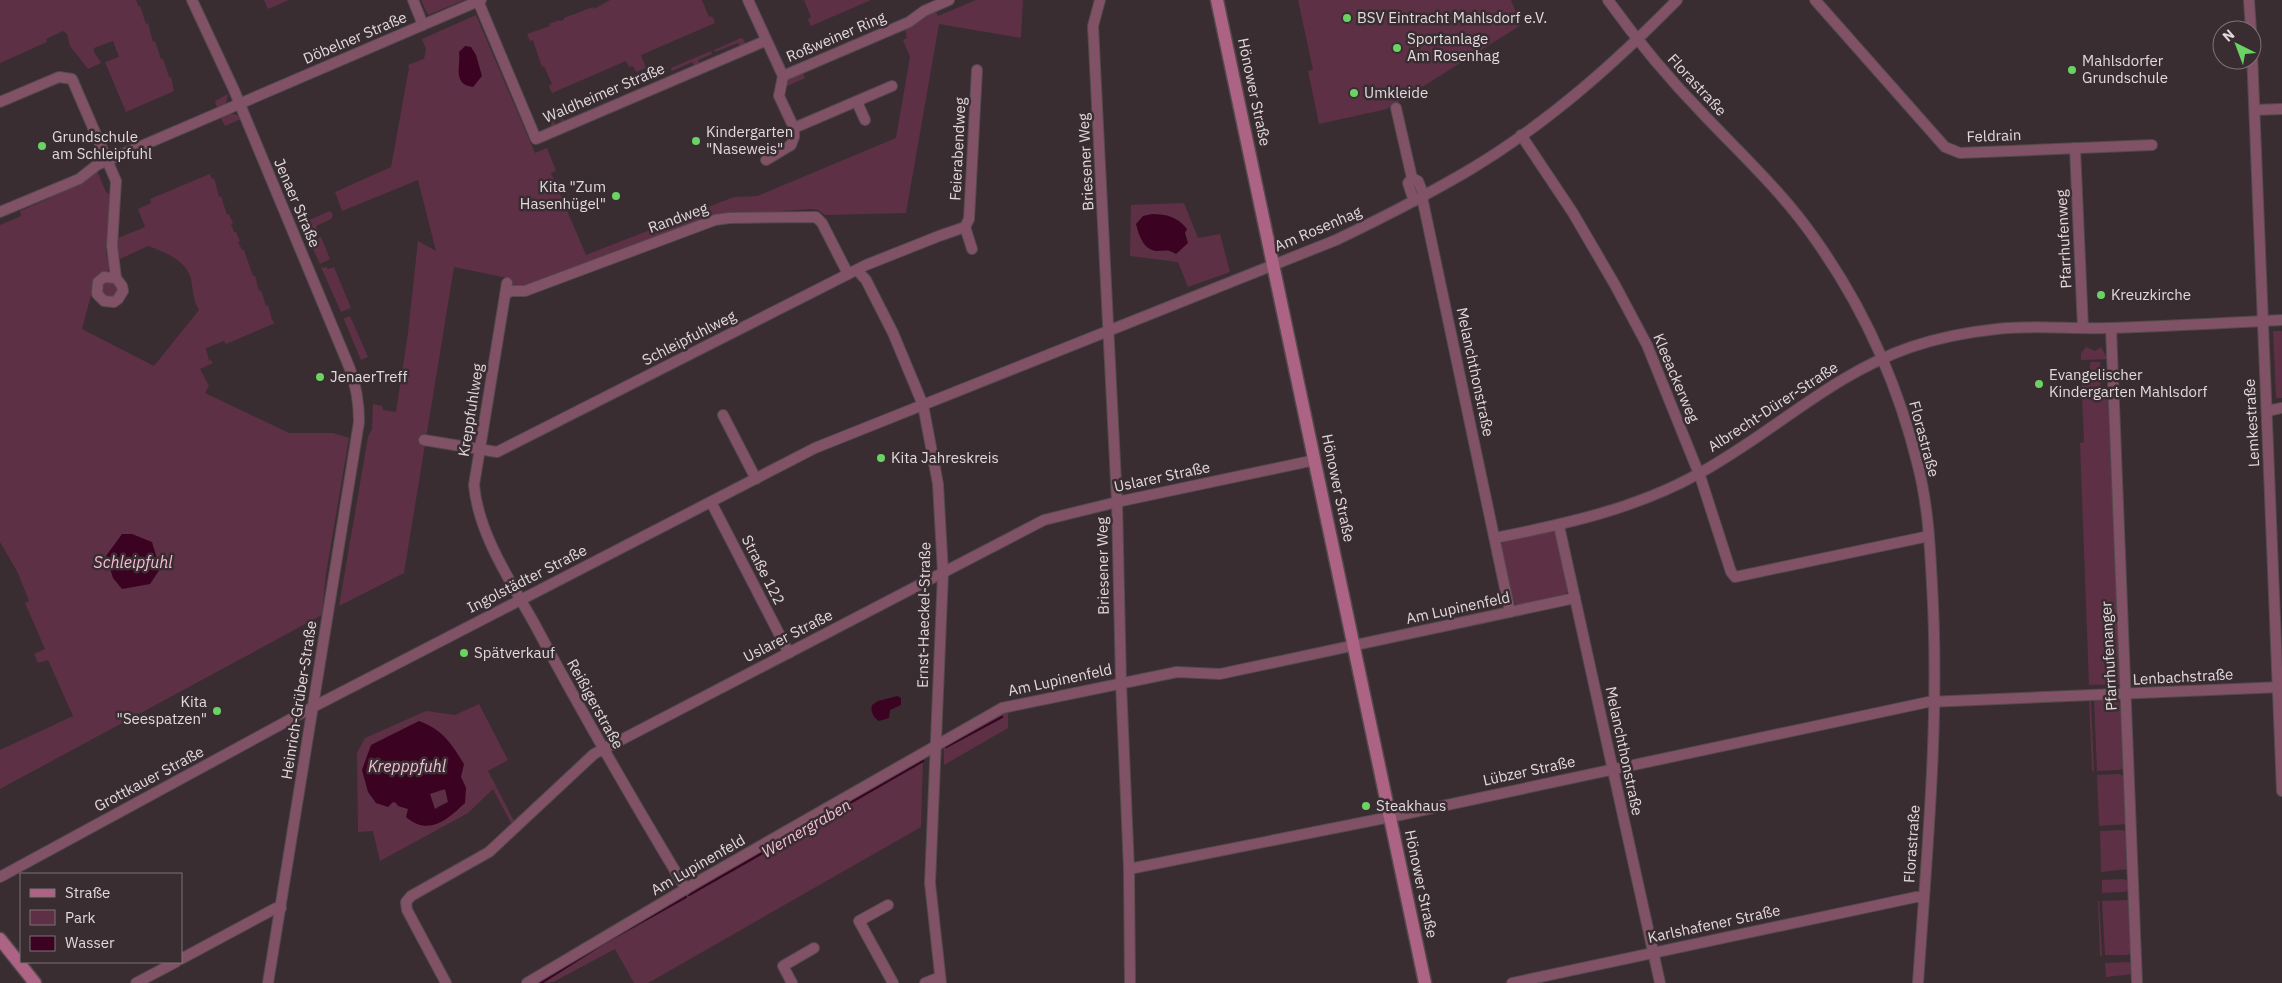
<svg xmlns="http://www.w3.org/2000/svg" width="2282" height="983" viewBox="0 0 2282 983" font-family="'IBM Plex Sans',sans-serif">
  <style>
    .green { fill: #5d3045; fill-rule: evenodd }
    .water { fill: #3b0222; fill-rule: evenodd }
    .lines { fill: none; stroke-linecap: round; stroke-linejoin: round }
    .stream { stroke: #3b0222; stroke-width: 2.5 }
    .street-casing { stroke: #54494d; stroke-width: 12 }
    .secondary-casing { stroke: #54494d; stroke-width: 15 }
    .street { stroke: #815266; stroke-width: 10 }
    .secondary { stroke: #ad6384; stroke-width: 12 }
    .poi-dot { fill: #6ad363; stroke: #392d32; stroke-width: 2 }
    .labels { text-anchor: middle; stroke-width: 5; stroke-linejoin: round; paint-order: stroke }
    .poi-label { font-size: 15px; fill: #e1d9dc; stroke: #392d32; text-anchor: start }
    .street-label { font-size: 15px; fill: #e1d9dc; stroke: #392d32 }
    .water-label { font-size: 16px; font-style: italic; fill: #f7bdd5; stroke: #392d32 }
  </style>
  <rect width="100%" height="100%" fill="#392d32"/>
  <g class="green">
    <path d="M0 0H136L138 6H140L146 24 148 23 153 42 155 41 161 59H163L169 77H171L174 91 126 112 105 62 119 57 113 41 94 48V52L101 63 88 69 70 46 67 34 63 31 46 39 47 42 0 63Z"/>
    <path d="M264 0H289L268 9Z"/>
    <path d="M421 0H464L428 15Z"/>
    <path d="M610 0H702L709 17 712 16 715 23 641 55 646 68 636 72 633 66 629 67 626 61 552 93 549 86 552 84 544 66 542 67 533 40 530 41 527 34 550 26 549 24 559 20 560 21 564 20V18L593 7 594 9Z"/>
    <path d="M804 0H871L811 26 808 19 811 17Z"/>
    <path d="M976 0H1023L1021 38 939 24 906 213 825 215 818 210 811 209 719 215 525 287 513 285 512 279 454 267 404 573 339 606 368 437 372 429 373 404 382 406 383 410 396 412 408 333 418 241 436 251 418 180 342 211 335 192 391 167 409 68 408 65 424 59 426 49 422 39 476 15 535 153 547 148 556 171 551 173 586 255 734 197 757 196 896 138 910 57 903 40 907 38 905 29 935 10 938 16Z"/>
    <path d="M1298 0H1511L1521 25 1387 109 1319 124 1308 71 1313 70Z"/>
    <path d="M741 38 743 39 746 45 740 47 738 43 715 52 714 50Z"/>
    <path d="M711 51 712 54 698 60 700 65 695 67 692 62 672 71 671 68Z"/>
    <path d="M802 72 805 78 785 87 787 78Z"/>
    <path d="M228 94 226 103 217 108 215 101Z"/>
    <path d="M570 111 571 114 563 118 565 122 562 124 560 119 554 121 556 126 550 129 553 118Z"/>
    <path d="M229 113 237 115 241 119 225 126 220 116Z"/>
    <path d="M97 171 106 192 111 195 106 253 110 269 94 284 82 329 154 366 199 310C193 301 193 289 191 279 186 260 165 252 148 246L120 259 117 253 118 238 145 227 138 209 151 203 150 199 212 173 210 175 212 179 214 178 219 197 221 196 227 215 229 214 233 223 231 224 234 232H236L240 241 238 242 242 250H244L253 276H255L259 291 261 290 266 306 268 305 272 320 275 323 226 344 224 341 206 348 209 361 211 360 213 363 200 369 209 386 205 393 289 433H333L349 438 326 574 322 615 0 789V750L73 716 48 660 38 663 34 654 45 649 25 603 29 601 18 573 0 542V225L21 216 20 211 50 198 49 196Z"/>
    <path d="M1184 203 1198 238 1220 234 1230 272 1188 287 1178 262 1130 256 1131 205Z"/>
    <path d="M330 211 333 215 331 219 316 226 319 233 309 238 302 223Z"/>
    <path d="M321 237 330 259 320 264 310 242Z"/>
    <path d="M325 265 328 269 334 267 351 308 341 312 321 267 326 268Z"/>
    <circle cx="110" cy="290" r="8"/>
    <path d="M350 316 368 357 361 360 343 317 345 318Z"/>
    <path d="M2273 331H2282V398H2276Z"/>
    <path d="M2086 347 2095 351 2101 347 2108 359 2081 360V353Z"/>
    <path d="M2090 362H2100L2101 389H2109L2120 684 2089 685 2080 443 2084 442 2081 373H2090Z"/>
    <path d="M1550 530 1556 533 1568 590 1564 596 1519 606 1511 600 1501 545 1506 540Z"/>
    <path d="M2113 699 2118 701 2122 708 2124 768 2119 770 2097 771 2094 700Z"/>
    <path d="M2089 700H2091L2094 771H2092Z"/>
    <path d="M479 704 508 760 488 771 514 821 511 823 493 789 468 813 380 861 373 831 358 832 357 753 365 738 426 711 455 715ZM461 777 466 788 438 821 437 807 448 802 446 790 424 789Z"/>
    <path d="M1008 711V728L944 765V744L998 712Z"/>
    <path d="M923 756 921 827 648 983H634L615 949 553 982 538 983V981L608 937Z"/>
    <path d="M2119 774 2125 777 2127 824 2099 826 2097 775Z"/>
    <path d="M2122 830 2127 832 2128 869 2101 872 2100 831Z"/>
    <path d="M2123 879 2129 881V890L2124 892 2102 893V880Z"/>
    <path d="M2126 900 2130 902 2132 953 2127 955H2105L2102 901Z"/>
    <path d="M2098 901H2099L2102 955 2100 956Z"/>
    <path d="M2128 962 2133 964V974L2106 977 2105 963Z"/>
  </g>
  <g class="water">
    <path d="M465 46 471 47 476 55 482 76 473 87C452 84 461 67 459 52Z"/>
    <path d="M1152 214C1166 214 1178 217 1187 229L1185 233 1188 243 1176 254C1167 249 1167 251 1157 251 1143 250 1139 235 1136 224L1143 216Z"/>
    <path d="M122 534H132L152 542 160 569 150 584 122 589 113 578 106 556Z"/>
    <path d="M897 696 901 698V705L890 710 889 718 879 721C874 718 870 712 872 705L878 701Z"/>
    <path d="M419 721C443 730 451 743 464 764L461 777 466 788 465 803C448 819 429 837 406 817L408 809 398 806 396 803 393 802 388 807 376 803 368 792 362 770 371 745ZM445 789 448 802 435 809 430 794Z"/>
  </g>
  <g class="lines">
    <g class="stream">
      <path d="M946 747 1002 717"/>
      <path d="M689 895 923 761"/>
      <path d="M541 983 604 943 686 897"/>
    </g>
    <g class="street-casing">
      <g id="street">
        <path d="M192 0 234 90 350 369C357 388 359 403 359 422L268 983"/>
        <path d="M413 0 423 25"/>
        <path d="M748 0 783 76"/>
        <path d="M1100 0 1093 26 1117 502 1121 683 1129 869 1130 983"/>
        <path d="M1608 0C1638 42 1670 80 1706 117 1744 157 1784 194 1815 239 1864 308 1898 384 1918 466 1928 505 1930 546 1932 585 1940 718 1927 851 1918 983"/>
        <path d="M1815 0 1945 147 1960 153 2152 145"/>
        <path d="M2249 0 2251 30"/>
        <path d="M478 1 536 139 765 41"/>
        <path d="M2252 53 2282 791"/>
        <path d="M783 76 909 22 924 11 949 0"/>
        <path d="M0 102 59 77 72 79 116 181 112 246 116 278 122 286 123 291 118 299 114 302 104 301 97 294 98 282 104 277 116 278"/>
        <path d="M857 102 865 120"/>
        <path d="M1396 108 1412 178 1408 183 1414 201"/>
        <path d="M2255 110 2282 109"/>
        <path d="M794 128 892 86"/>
        <path d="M1521 135 1573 213 1615 285 1647 345 1701 479 1731 572 1735 577 1929 536"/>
        <path d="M2075 148 2083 328"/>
        <path d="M766 160 791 145 794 137V128L779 96 783 76"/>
        <path d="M1412 178 1418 181 1424 196"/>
        <path d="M1422 197 1510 612"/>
        <path d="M0 212 79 179 97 165 118 156 481 0"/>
        <path d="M965 227 969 219 977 70"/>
        <path d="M965 227 972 249"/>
        <path d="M857 270 866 280 893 333 923 405 938 484 943 573 930 883 941 983"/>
        <path d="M507 283 474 485C478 533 511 582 534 623 582 713 633 801 686 889"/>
        <path d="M505 295 510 291H525L715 220 729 218 816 217 822 223 848 274"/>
        <path d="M2111 328 2137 983"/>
        <path d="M2267 411 2282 408"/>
        <path d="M723 415 756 479"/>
        <path d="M424 440 497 452 866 265 939 236 965 227"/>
        <path d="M711 502 789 653"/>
        <path d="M1559 526 1660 983"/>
        <path d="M1495 538C1565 524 1635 509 1698 474 1772 434 1830 375 1911 347 1938 338 1968 332 1997 329 2032 325 2074 329 2110 328 2167 326 2225 323 2282 320"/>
        <path d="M1129 869 1400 815 1928 702 2282 687"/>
        <path d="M0 877 313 707 815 448 1336 240C1382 218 1427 195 1471 169 1548 123 1615 63 1677 0"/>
        <path d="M888 905 859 921 893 983"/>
        <path d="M181 959 276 908H281"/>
        <path d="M136 983 176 962"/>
        <path d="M446 983 407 910 406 902 411 896 489 852 594 754 1044 520 1117 502 1315 460"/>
        <path d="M527 983 699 881 1002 708 1177 672 1220 674 1575 598"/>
        <path d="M792 983 783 966 814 948"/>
        <path d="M925 983 940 977"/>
        <path d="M1512 983 1916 897H1924"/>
      </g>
    </g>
    <g class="secondary-casing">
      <g id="secondary">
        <path d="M1217 0 1425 983"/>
        <path d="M0 939 35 983"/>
      </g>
    </g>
    <use href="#street" class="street"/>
    <use href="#secondary" class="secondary"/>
  </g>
  <g class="poi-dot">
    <circle cx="1347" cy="18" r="5"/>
    <circle cx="1397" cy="48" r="5"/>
    <circle cx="2072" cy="70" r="5"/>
    <circle cx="1354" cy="93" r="5"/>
    <circle cx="696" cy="141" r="5"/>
    <circle cx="42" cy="146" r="5"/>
    <circle cx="616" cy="196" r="5"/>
    <circle cx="2101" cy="295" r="5"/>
    <circle cx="320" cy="377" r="5"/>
    <circle cx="2039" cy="384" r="5"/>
    <circle cx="881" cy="458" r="5"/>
    <circle cx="464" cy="653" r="5"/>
    <circle cx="217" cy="711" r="5"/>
    <circle cx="1366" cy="806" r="5"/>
  </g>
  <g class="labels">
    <g class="poi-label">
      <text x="1357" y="23">BSV Eintracht Mahlsdorf e.V.</text>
      <text x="1407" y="44">Sportanlage<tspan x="1407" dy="17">Am Rosenhag</tspan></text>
      <text x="2082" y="66">Mahlsdorfer<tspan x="2082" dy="17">Grundschule</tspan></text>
      <text x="1364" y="98">Umkleide</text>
      <text x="706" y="137">Kindergarten<tspan x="706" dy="17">"Naseweis"</tspan></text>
      <text x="52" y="142">Grundschule<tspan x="52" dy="17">am Schleipfuhl</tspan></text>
      <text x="606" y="192" text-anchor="end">Kita "Zum<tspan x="606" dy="17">Hasenhügel"</tspan></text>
      <text x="2111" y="300">Kreuzkirche</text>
      <text x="2049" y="380">Evangelischer<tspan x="2049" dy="17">Kindergarten Mahlsdorf</tspan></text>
      <text x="330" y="382">JenaerTreff</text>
      <text x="891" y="463">Kita Jahreskreis</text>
      <text x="474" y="658">Spätverkauf</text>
      <text x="207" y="707" text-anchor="end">Kita<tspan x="207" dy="17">"Seespatzen"</tspan></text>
      <text x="1376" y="811">Steakhaus</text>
    </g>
    <g class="street-label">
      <text transform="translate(836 37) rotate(-23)" y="5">Roßweiner Ring</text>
      <text transform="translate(355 38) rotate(-23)" y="5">Döbelner Straße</text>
      <text transform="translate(1697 85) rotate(47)" y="5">Florastraße</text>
      <text transform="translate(1254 92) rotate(78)" y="5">Hönower Straße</text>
      <text transform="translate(604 93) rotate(-23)" y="5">Waldheimer Straße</text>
      <text transform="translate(1994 136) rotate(-2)" y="5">Feldrain</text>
      <text transform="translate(958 149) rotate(-87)" y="5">Feierabendweg</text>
      <text transform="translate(1086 162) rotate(-93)" y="5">Briesener Weg</text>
      <text transform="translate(297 203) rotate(67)" y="5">Jenaer Straße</text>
      <text transform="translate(678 218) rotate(-20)" y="5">Randweg</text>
      <text transform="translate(1318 229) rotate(-23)" y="5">Am Rosenhag</text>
      <text transform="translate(2064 239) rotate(-93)" y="5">Pfarrhufenweg</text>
      <text transform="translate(689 338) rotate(-27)" y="5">Schleipfuhlweg</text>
      <text transform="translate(1475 372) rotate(78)" y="5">Melanchthonstraße</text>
      <text transform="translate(1676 378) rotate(67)" y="5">Kleeackerweg</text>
      <text transform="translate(1773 407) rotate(-33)" y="5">Albrecht-Dürer-Straße</text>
      <text transform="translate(471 410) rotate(-81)" y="5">Kreppfuhlweg</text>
      <text transform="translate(2252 423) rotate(-93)" y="5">Lemkestraße</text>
      <text transform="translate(1924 439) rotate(75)" y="5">Florastraße</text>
      <text transform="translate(1162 477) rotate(-12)" y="5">Uslarer Straße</text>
      <text transform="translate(1338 488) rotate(78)" y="5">Hönower Straße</text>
      <text transform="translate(1103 566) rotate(-91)" y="5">Briesener Weg</text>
      <text transform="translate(763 570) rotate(63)" y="5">Straße 122</text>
      <text transform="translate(527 579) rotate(-27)" y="5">Ingolstädter Straße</text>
      <text transform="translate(1458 608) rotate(-12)" y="5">Am Lupinenfeld</text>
      <text transform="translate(924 615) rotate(-89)" y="5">Ernst-Haeckel-Straße</text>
      <text transform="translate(788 636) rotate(-27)" y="5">Uslarer Straße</text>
      <text transform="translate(2109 656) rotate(-93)" y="5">Pfarrhufenanger</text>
      <text transform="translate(2183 677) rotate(-3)" y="5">Lenbachstraße</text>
      <text transform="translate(1060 680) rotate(-12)" y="5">Am Lupinenfeld</text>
      <text transform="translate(299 700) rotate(-81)" y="5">Heinrich-Grüber-Straße</text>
      <text transform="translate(595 704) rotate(61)" y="5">Reißigerstraße</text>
      <text transform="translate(1624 751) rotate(78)" y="5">Melanchthonstraße</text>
      <text transform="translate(1529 771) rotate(-12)" y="5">Lübzer Straße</text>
      <text transform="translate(149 779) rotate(-28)" y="5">Grottkauer Straße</text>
      <text transform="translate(1912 844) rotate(-86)" y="5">Florastraße</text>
      <text transform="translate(698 865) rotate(-30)" y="5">Am Lupinenfeld</text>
      <text transform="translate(1421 884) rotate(78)" y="5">Hönower Straße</text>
      <text transform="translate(1714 924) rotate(-12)" y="5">Karlshafener Straße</text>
    </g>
    <g class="water-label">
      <text x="133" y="568">Schleipfuhl</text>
      <text x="407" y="772">Krepppfuhl</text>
      <text transform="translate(806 828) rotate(-30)" y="6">Wernergraben</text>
    </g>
  </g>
  <rect x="20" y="873" width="162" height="90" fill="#392d32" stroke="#7c7276"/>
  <rect x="30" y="889" width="25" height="8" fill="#ad6384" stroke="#7c7276"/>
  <text x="65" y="898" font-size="15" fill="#e1d9dc">Straße</text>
  <rect x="30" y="910" width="25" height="15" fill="#5d3045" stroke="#7c7276"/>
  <text x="65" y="923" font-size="15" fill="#e1d9dc">Park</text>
  <rect x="30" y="936" width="25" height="15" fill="#3b0222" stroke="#7c7276"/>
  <text x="65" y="948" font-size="15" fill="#e1d9dc">Wasser</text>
  <g transform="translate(2237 45) rotate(318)"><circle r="24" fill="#392d32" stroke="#7c7276"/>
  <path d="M0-4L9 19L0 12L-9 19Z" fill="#6ad363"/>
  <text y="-8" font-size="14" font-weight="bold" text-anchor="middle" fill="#e1d9dc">N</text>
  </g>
</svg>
